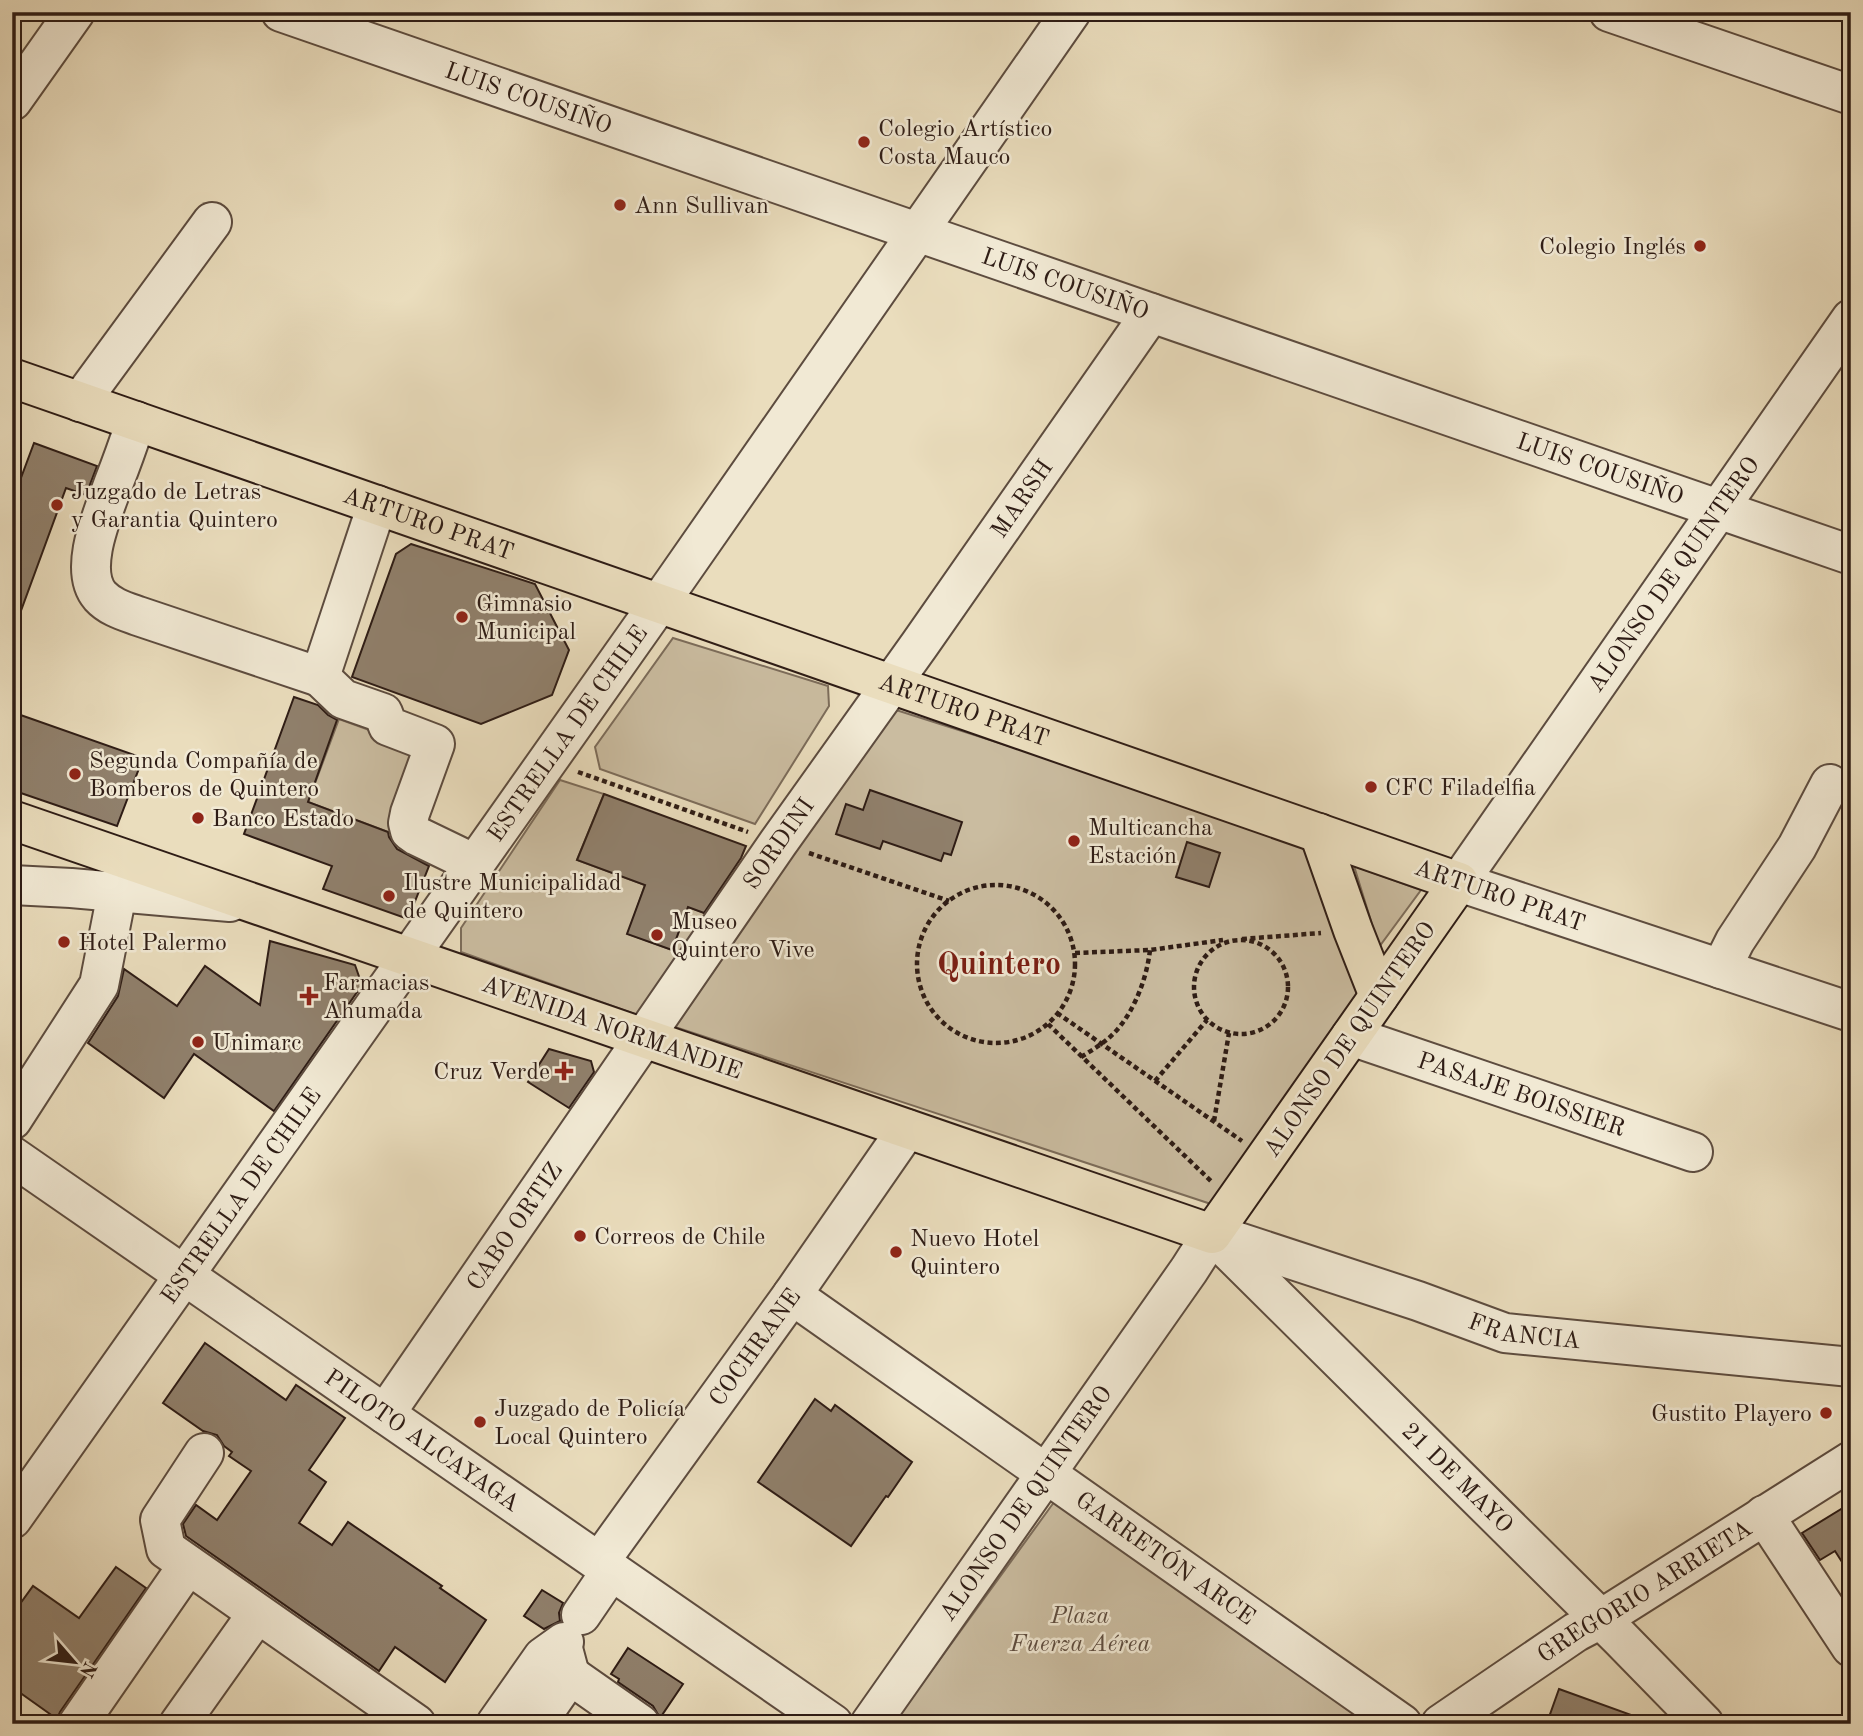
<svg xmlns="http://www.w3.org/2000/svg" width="1863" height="1736" viewBox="0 0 1863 1736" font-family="'Old Standard TT',serif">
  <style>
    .green { fill: #cabca0; stroke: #7c6c5a; stroke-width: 2 }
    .building { fill: #90806c; stroke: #2e1c15; stroke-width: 2 }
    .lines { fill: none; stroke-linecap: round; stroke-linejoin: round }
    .minor-casing { stroke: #5d4c3f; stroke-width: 42 }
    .major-casing { stroke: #2e1c15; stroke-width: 42 }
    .path { stroke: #2e1c15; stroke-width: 4.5; stroke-dasharray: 5 3.5; stroke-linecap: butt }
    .minor { stroke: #f1e9d4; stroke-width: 38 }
    .major { stroke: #eaddbd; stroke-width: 38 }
    .poi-dot { fill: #8f2418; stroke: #f1e9d4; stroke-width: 2.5 }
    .labels { text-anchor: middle; stroke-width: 5; stroke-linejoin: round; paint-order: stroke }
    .street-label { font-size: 24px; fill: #2e1c15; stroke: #f1e9d4 }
    .poi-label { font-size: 24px; fill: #2e1c15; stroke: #f1e9d4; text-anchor: start }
    .park-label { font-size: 24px; font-style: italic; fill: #5d4c3f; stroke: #f1e9d4 }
    .district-label { font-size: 32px; font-weight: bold; fill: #7a1f14; stroke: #f1e9d4 }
  </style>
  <rect width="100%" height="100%" fill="#eaddbd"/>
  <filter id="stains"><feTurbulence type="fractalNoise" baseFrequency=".00286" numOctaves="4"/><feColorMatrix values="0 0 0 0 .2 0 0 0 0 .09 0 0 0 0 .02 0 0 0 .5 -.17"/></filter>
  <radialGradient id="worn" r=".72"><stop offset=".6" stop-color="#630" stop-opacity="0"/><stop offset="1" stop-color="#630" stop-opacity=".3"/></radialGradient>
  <g class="green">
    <path d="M673 638 828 686 829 706 755 824 600 769 595 747Z"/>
    <path d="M893 709 1309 842 1366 985 1214 1205 675 1027Z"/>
    <path d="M339 719 427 751 396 835 308 802Z"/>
    <path d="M560 780 604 794 577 860 645 885 628 934 672 950 688 907 714 916 649 1019 461 952V928Z"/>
    <path d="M1354 866 1421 890 1379 947Z"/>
    <path d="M1057 1498 1388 1724H893Z"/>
  </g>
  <g class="building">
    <path d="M34 443 97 466 86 495 66 488 15 627 12 626V502Z"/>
    <path d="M411 544 535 584 569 650 552 695 481 724 352 677 396 554Z"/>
    <path d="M294 697 318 705 328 715 337 720 308 802 388 832 389 837 397 849 429 866 408 919 323 889 332 866 244 834Z"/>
    <path d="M12 712 143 758 117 826 12 790Z"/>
    <path d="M870 790 962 822 951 855 944 853 941 861 883 841 880 849 836 834 846 804 863 810Z"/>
    <path d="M604 794 746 846 741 858 704 913 688 907 672 950 627 934 645 885 577 860Z"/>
    <path d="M1187 842 1220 853 1209 887 1176 877Z"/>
    <path d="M270 941 355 965 362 985 274 1111 194 1054 164 1098 88 1043 118 996 124 969 177 1006 205 966 260 1005Z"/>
    <path d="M549 1049 591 1061 594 1072 569 1108 528 1082Z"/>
    <path d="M205 1343 286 1400 296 1385 345 1418 309 1470 326 1482 299 1523 332 1545 348 1522 442 1586 440 1588 486 1620 445 1682 395 1647 379 1671 186 1536 183 1524 196 1505 217 1520 251 1471 229 1456 232 1452 224 1446 217 1435 203 1431 163 1403Z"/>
    <path d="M815 1399 831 1411 835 1405 912 1462 888 1497 886 1496 851 1546 758 1482Z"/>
    <path d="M1851 1503V1576L1835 1551 1820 1560 1802 1533Z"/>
    <path d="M116 1567 146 1588 60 1712 57 1719 12 1687V1615L33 1586 79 1618Z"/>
    <path d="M542 1590 563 1603 559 1613 560 1621 544 1629 524 1616Z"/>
    <path d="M628 1648 683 1684 660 1718 653 1706 618 1682 619 1679 611 1674Z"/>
    <path d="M1559 1689 1648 1721 1647 1724H1558L1548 1720Z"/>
  </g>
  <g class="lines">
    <g class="minor-casing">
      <g id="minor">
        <path id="s1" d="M281 12 1851 555"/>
        <path d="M1609 12 1851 95"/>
        <path d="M12 101 75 12"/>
        <path d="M1851 319 1459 882 1851 1012"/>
        <path d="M80 402 212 222"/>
        <path d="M136 421C129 442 122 462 114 482 104 511 77 569 100 596 110 607 124 611 138 616L320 677 377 505"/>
        <path d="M320 677 343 699 383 713 388 726 435 744 410 813 408 823 410 831 417 836 475 864"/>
        <path d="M12 885 71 888 230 902"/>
        <path d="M1721 969 1735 941 1797 847 1830 784"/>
        <path id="s2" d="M1351 1036 1693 1152"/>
        <path d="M12 1120 99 985 117 893"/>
        <path id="s3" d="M12 1156 833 1724"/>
        <path id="s4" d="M1212 1234 1620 1638 1704 1724"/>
        <path id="s5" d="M1220 1236 1418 1301 1505 1333 1851 1367"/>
        <path id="s6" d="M792 1295 1402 1724"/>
        <path id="s7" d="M385 1414 778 843 920 644 1151 313"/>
        <path d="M204 1453 160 1520 166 1549 416 1724"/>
        <path d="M1764 1515 1851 1647"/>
        <path id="s8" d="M12 1519 674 582 1071 12"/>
        <path id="s9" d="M600 1561 792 1295 907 1129"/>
        <path d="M581 1615 611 1571"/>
        <path d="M570 1675 640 1724"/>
        <path d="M78 1724 188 1565"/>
        <path d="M179 1724 257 1614"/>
        <path d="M496 1724 543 1657 564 1642"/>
        <path d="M536 1724 570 1675 562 1645"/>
        <path id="s10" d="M870 1724 1189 1270 1212 1234"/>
        <path id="s11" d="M1441 1724 1576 1632 1601 1619 1851 1461"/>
      </g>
    </g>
    <g class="major-casing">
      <g id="major">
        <path id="s12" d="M12 378 1459 882 1212 1234 12 820"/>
        <path d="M1319 833 1353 930 1379 996"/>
      </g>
    </g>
    <g class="path">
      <path d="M578 772 748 832"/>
      <path d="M809 853 949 901"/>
      <circle cx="996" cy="964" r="79"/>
      <path d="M1242 939 1321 933"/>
      <circle cx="1241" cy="987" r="47"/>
      <path d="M1075 953 1150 950 1223 940"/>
      <path d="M1057 1013 1242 1141"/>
      <path d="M1048 1024 1213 1183"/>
      <path d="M1081 1057C1094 1049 1106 1042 1116 1031 1135 1010 1147 977 1150 950"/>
      <path d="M1155 1081 1207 1020"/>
      <path d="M1214 1121 1229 1033"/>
    </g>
    <use href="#minor" class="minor"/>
    <use href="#major" class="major"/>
  </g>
  <g class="poi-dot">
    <circle cx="864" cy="142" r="7"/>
    <circle cx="620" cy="205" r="7"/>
    <circle cx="1700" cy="246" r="7"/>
    <circle cx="57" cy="505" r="7"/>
    <circle cx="462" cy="617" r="7"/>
    <circle cx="75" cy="774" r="7"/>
    <circle cx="1371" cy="787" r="7"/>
    <circle cx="198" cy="818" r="7"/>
    <circle cx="1074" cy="841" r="7"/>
    <circle cx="389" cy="896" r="7"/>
    <circle cx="657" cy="935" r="7"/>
    <circle cx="64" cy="942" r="7"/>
    <path d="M305.5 985.5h7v7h7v7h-7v7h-7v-7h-7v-7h7z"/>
    <circle cx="198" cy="1042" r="7"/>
    <path d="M560.5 1060.5h7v7h7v7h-7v7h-7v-7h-7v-7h7z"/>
    <circle cx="580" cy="1236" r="7"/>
    <circle cx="896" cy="1252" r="7"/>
    <circle cx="1826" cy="1413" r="7"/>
    <circle cx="480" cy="1422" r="7"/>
  </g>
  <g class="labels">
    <g class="street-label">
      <text dy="8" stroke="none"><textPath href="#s1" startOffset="262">LUIS COUSIÑO</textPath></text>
      <text dy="8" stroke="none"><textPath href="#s1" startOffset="830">LUIS COUSIÑO</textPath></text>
      <text dy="8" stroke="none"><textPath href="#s1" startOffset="1396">LUIS COUSIÑO</textPath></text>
      <text dy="8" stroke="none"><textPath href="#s7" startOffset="1115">MARSH</textPath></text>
      <text dy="8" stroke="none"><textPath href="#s12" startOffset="441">ARTURO PRAT</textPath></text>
      <text transform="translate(1673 574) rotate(-55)" y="8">ALONSO DE QUINTERO</text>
      <text dy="8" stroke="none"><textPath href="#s12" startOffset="1008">ARTURO PRAT</textPath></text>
      <text dy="8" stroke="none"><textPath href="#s8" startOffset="962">ESTRELLA DE CHILE</textPath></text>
      <text dy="8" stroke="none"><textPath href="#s7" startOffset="693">SORDINI</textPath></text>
      <text transform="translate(1500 895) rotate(19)" y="8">ARTURO PRAT</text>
      <text transform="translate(612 1027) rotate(19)" y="8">AVENIDA NORMANDIE</text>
      <text transform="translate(1349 1039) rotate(-55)" y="8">ALONSO DE QUINTERO</text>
      <text dy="8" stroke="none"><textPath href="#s2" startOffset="180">PASAJE BOISSIER</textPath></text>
      <text dy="8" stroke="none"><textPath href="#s8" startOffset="396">ESTRELLA DE CHILE</textPath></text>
      <text dy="8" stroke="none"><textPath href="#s7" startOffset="228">CABO ORTIZ</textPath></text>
      <text dy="8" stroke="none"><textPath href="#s5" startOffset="320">FRANCIA</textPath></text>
      <text dy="8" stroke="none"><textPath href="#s9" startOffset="264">COCHRANE</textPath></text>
      <text dy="8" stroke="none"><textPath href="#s3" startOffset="499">PILOTO ALCAYAGA</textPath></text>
      <text dy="8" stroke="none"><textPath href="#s4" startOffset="346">21 DE MAYO</textPath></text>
      <text dy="8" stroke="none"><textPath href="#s10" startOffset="270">ALONSO DE QUINTERO</textPath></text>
      <text dy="8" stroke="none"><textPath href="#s6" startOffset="457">GARRETÓN ARCE</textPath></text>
      <text dy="8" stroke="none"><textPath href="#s11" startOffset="243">GREGORIO ARRIETA</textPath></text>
    </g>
    <g class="poi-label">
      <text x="878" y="136">Colegio Artístico<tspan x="878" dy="28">Costa Mauco</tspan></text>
      <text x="634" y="213">Ann Sullivan</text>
      <text x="1686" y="254" text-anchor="end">Colegio Inglés</text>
      <text x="71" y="499">Juzgado de Letras<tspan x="71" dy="28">y Garantia Quintero</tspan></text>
      <text x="476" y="611">Gimnasio<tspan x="476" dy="28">Municipal</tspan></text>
      <text x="89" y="768">Segunda Compañía de<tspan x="89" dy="28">Bomberos de Quintero</tspan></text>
      <text x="1385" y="795">CFC Filadelfia</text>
      <text x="212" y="826">Banco Estado</text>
      <text x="1088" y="835">Multicancha<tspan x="1088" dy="28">Estación</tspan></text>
      <text x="403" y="890">Ilustre Municipalidad<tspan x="403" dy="28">de Quintero</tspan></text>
      <text x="671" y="929">Museo<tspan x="671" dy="28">Quintero Vive</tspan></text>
      <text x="78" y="950">Hotel Palermo</text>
      <text x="323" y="990">Farmacias<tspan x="323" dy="28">Ahumada</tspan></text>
      <text x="212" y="1050">Unimarc</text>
      <text x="550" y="1079" text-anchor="end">Cruz Verde</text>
      <text x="594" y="1244">Correos de Chile</text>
      <text x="910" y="1246">Nuevo Hotel<tspan x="910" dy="28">Quintero</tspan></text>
      <text x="494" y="1416">Juzgado de Policía<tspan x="494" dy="28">Local Quintero</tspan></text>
      <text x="1812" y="1421" text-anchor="end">Gustito Playero</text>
    </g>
    <g class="park-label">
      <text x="1080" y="1623">Plaza<tspan x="1080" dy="28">Fuerza Aérea</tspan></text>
    </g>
    <g class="district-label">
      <text x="999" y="974">Quintero</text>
    </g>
  </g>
  <rect width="1863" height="1736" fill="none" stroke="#eaddbd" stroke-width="42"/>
  <rect x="14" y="14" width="1835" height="1708" fill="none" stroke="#2e1c15" stroke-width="3.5"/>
  <rect x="21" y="21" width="1821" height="1694" fill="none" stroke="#2e1c15" stroke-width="2"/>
  <g transform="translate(74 1662) rotate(118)" stroke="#f1e9d4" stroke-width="5" paint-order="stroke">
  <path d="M0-5L12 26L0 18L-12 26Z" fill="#2e1c15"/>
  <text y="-10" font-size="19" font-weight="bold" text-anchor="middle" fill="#2e1c15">N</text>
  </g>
  <rect width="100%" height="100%" filter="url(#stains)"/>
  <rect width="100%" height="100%" fill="url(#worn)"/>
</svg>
